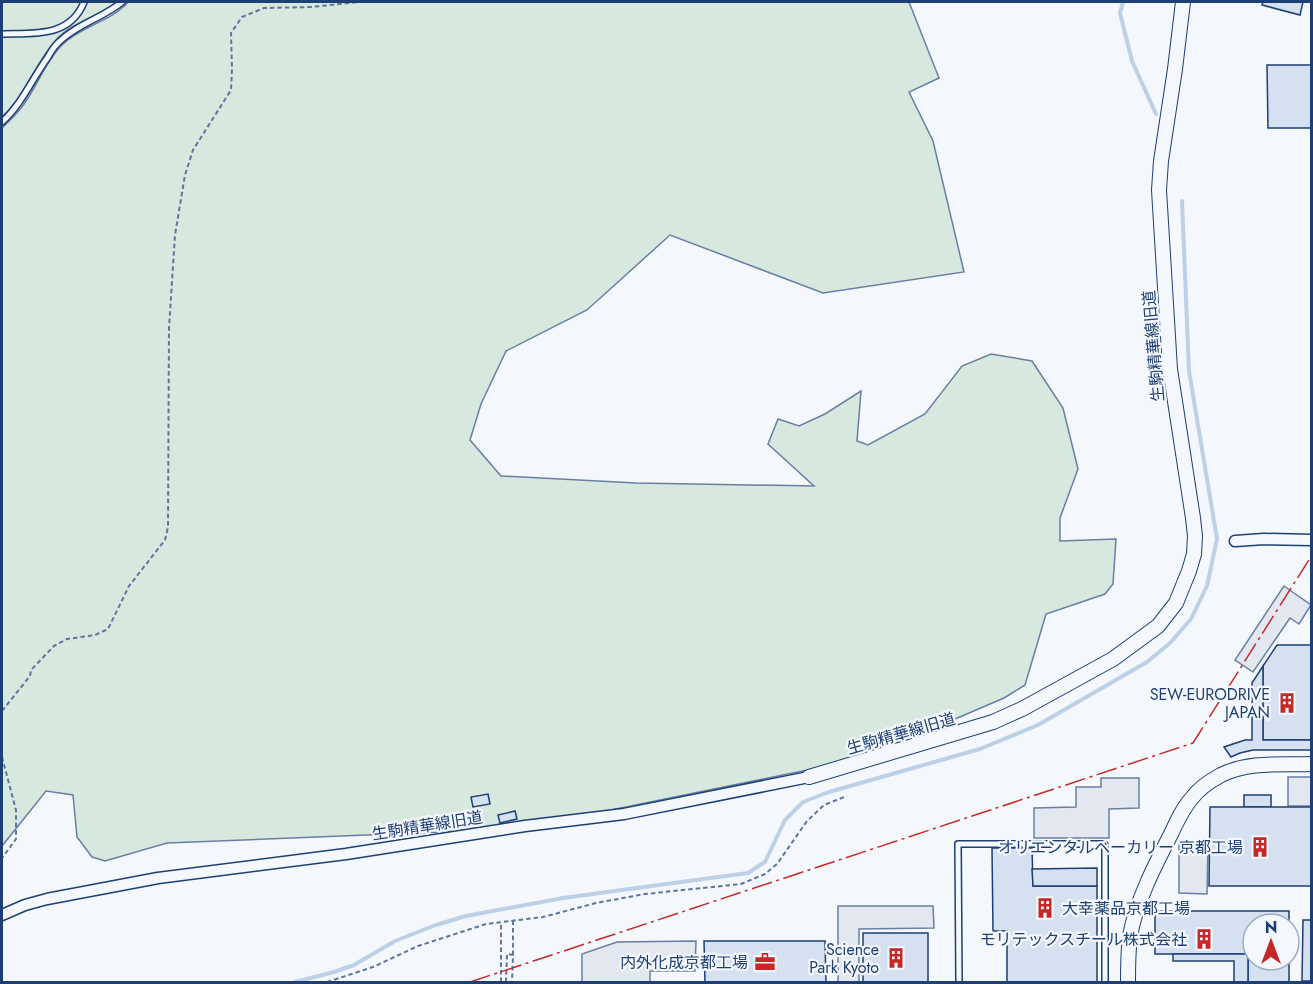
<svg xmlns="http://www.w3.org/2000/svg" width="1313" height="984" viewBox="0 0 1313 984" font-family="Jost,'Noto Sans JP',sans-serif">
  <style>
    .green { fill: #d7e8df; stroke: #687fa3; stroke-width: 1.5 }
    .parking { fill: #e3e8f0; stroke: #687fa3; stroke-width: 1.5 }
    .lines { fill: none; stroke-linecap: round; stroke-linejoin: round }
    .stream { stroke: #bed0e5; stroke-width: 4 }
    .building { fill: #d5e0f0; stroke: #1d3f73; stroke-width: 1.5; fill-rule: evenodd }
    .service-casing { stroke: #1d3f73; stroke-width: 8 }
    .minor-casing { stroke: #1d3f73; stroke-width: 13 }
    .tertiary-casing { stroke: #1d3f73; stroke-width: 16 }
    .path { stroke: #5e769c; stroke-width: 2; stroke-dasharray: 4.5 3; stroke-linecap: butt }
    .service { stroke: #f4f7fb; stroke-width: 5 }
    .minor { stroke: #f4f7fb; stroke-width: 10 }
    .tertiary { stroke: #f4f7fb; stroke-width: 14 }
    .power { stroke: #c62828; stroke-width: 1.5; stroke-dasharray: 21 4.5 3 4.5; stroke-linecap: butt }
    .labels { text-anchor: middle; stroke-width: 4.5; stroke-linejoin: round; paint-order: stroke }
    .street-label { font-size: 16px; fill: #1d3f73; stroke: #f4f7fb }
    .poi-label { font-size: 16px; fill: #1d3f73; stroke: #f4f7fb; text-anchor: end }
  </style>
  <rect width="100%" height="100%" fill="#f4f7fb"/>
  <g class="green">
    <path d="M2 2H117C98 17 71 22 55 41 34 65 25 96 2 117Z"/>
    <path d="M128 2H909L939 78 909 92 933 141 964 272 823 293 670 235 587 310 506 351 481 404 470 440 501 476 636 483 814 486 768 444 778 419 799 426 825 414 861 391 857 441 868 445 925 414 962 366 991 354 1032 361 1063 408 1078 469 1060 518V541L1116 539 1113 584 1105 594 1046 614 1025 685 1004 698 927 731 822 767 518 829 167 843 105 861 92 857 77 837 73 795 46 791 2 846V128C10 120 18 113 24 104 37 86 46 61 62 45 81 26 111 22 128 2Z"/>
  </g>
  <g class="parking">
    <path d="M1284 586 1311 605 1299 624 1290 618 1253 672 1235 660Z"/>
    <rect x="1288" y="777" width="23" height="29"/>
    <path d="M1101 778H1139V808L1109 809V838H1034V808L1076 807V787H1101Z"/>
    <path d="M1179 844H1208L1207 894 1179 893Z"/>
    <path d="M838 906H933L934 928 859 929V982H838Z"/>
    <path d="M696 941 695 971H650V982H582V954L617 942Z"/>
  </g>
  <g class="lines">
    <g class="stream">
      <path d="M1123 2 1120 13 1132 61 1156 114"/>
      <path d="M295 982 334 972 354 965 395 941 436 925 466 916 563 898 748 873 765 862 785 820 803 802 829 792 980 749 1038 725 1147 662 1170 643 1191 619 1207 586 1217 539 1189 371 1182 201"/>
    </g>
  </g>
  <g class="building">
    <path d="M1263 2H1303L1300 15 1262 5Z"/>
    <path d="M1267 65H1312V128H1268Z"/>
    <path d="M1277 645H1312V740H1263V666Z"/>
    <path d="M1263 666V740H1312V750H1253L1240 753 1231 757 1224 747 1245 740H1252V683Z"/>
    <path d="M488 794 490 804 473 807 471 797Z"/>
    <rect x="1244" y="795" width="27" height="12"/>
    <path d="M1210 807H1312V886H1209Z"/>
    <path d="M515 811 517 819 500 823 498 815Z"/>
    <path d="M992 848H1032L1033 886H1097V982H1007V931H993Z"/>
    <path d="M1097 868V886H1033L1032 869Z"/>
    <path d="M1155 911H1289V982H1248V954H1155ZM1253 924H1289V960H1253Z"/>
    <path d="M1303 920H1312V981H1302Z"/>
    <rect x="863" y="933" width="65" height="49"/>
    <path d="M704 941H825L826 982H705Z"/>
    <path d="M1173 954H1248V982H1234V961H1173Z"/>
  </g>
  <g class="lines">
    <g class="service-casing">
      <g id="service">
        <path d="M2 34C33 33 70 38 84 2"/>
        <path d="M2 122C22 104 32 79 48 57 51 52 54 46 59 42 77 24 103 18 122 2"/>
        <path d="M959 982 958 844H1105V982"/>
      </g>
    </g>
    <g class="minor-casing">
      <g id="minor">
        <path d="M1235 541 1264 539 1312 540"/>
        <path d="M2 915 25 905 47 899 158 878 346 854 525 826 624 814 809 777"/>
      </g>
    </g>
    <g class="tertiary-casing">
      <g id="tertiary">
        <path d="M809 777 993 722 1022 709 1113 659 1158 626 1176 603 1189 571 1194 554 1195 536 1193 518 1170 369 1159 190 1161 161 1175 69 1183 2"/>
        <path d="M1128 982C1128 967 1128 952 1130 936 1136 902 1155 865 1171 834 1177 821 1183 808 1192 798 1199 788 1210 781 1221 775 1249 761 1281 765 1312 764"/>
      </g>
    </g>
    <g class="path">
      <path d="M2 711 30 676 31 670 54 646 67 639 95 635 108 629 129 586 165 540 168 527 169 328 175 235 185 175 193 150 231 90 232 69 231 33 242 17 264 8 311 7 360 2"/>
      <path d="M2 757 16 810V839L2 858"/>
      <path d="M513 955V921"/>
      <path d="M327 982 373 967 418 946 486 924 543 917 596 903 645 894 741 884 765 874 777 864 807 821 824 805 847 796"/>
      <path d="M501 982V922"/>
      <path d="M506 982 507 954 513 955 512 982"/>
    </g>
    <use href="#service" class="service"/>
    <use href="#minor" class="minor"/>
    <use href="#tertiary" class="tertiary"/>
    <path class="power" d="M470 982 1193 743 1312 555"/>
  </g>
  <defs>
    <g id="building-bare" transform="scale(1.62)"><path d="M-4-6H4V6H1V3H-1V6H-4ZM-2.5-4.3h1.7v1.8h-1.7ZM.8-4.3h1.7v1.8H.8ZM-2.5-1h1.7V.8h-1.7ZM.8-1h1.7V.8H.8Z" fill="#c62828" stroke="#f4f7fb" stroke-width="2.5" paint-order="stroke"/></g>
    <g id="office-bare" transform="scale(1.62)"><path d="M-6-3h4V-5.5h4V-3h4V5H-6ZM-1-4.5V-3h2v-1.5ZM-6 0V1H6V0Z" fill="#c62828" stroke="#f4f7fb" stroke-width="2.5" paint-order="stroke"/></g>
  </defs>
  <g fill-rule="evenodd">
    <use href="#building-bare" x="1287" y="703"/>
    <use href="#building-bare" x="1260" y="847"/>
    <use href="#building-bare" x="1045" y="908"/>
    <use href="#building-bare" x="1204" y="939"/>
    <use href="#building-bare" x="896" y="958"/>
    <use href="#office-bare" x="765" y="962"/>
  </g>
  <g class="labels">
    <g class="street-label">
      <text transform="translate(1153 346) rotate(-95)" y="6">生駒精華線旧道</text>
      <text transform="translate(901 733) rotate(-16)" y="6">生駒精華線旧道</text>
      <text transform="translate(427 825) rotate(-9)" y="6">生駒精華線旧道</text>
    </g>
    <g class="poi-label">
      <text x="1270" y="700">SEW-EURODRIVE<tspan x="1270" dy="18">JAPAN</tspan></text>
      <text x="1243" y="853">オリエンタルベーカリー 京都工場</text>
      <text x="1062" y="914" text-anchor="start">大幸薬品京都工場</text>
      <text x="1187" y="945">モリテックスチール株式会社</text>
      <text x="879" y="955">Science<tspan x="879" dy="18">Park Kyoto</tspan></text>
      <text x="748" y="968">内外化成京都工場</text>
    </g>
  </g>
  <rect width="1313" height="984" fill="none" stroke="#1d3f73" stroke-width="6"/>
  <g transform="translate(1271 942)"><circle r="28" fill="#f4f7fb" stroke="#9eadc5" stroke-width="1.5"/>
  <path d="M0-4.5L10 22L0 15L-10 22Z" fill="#c62828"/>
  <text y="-9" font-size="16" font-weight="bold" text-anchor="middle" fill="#1d3f73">N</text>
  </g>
</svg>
